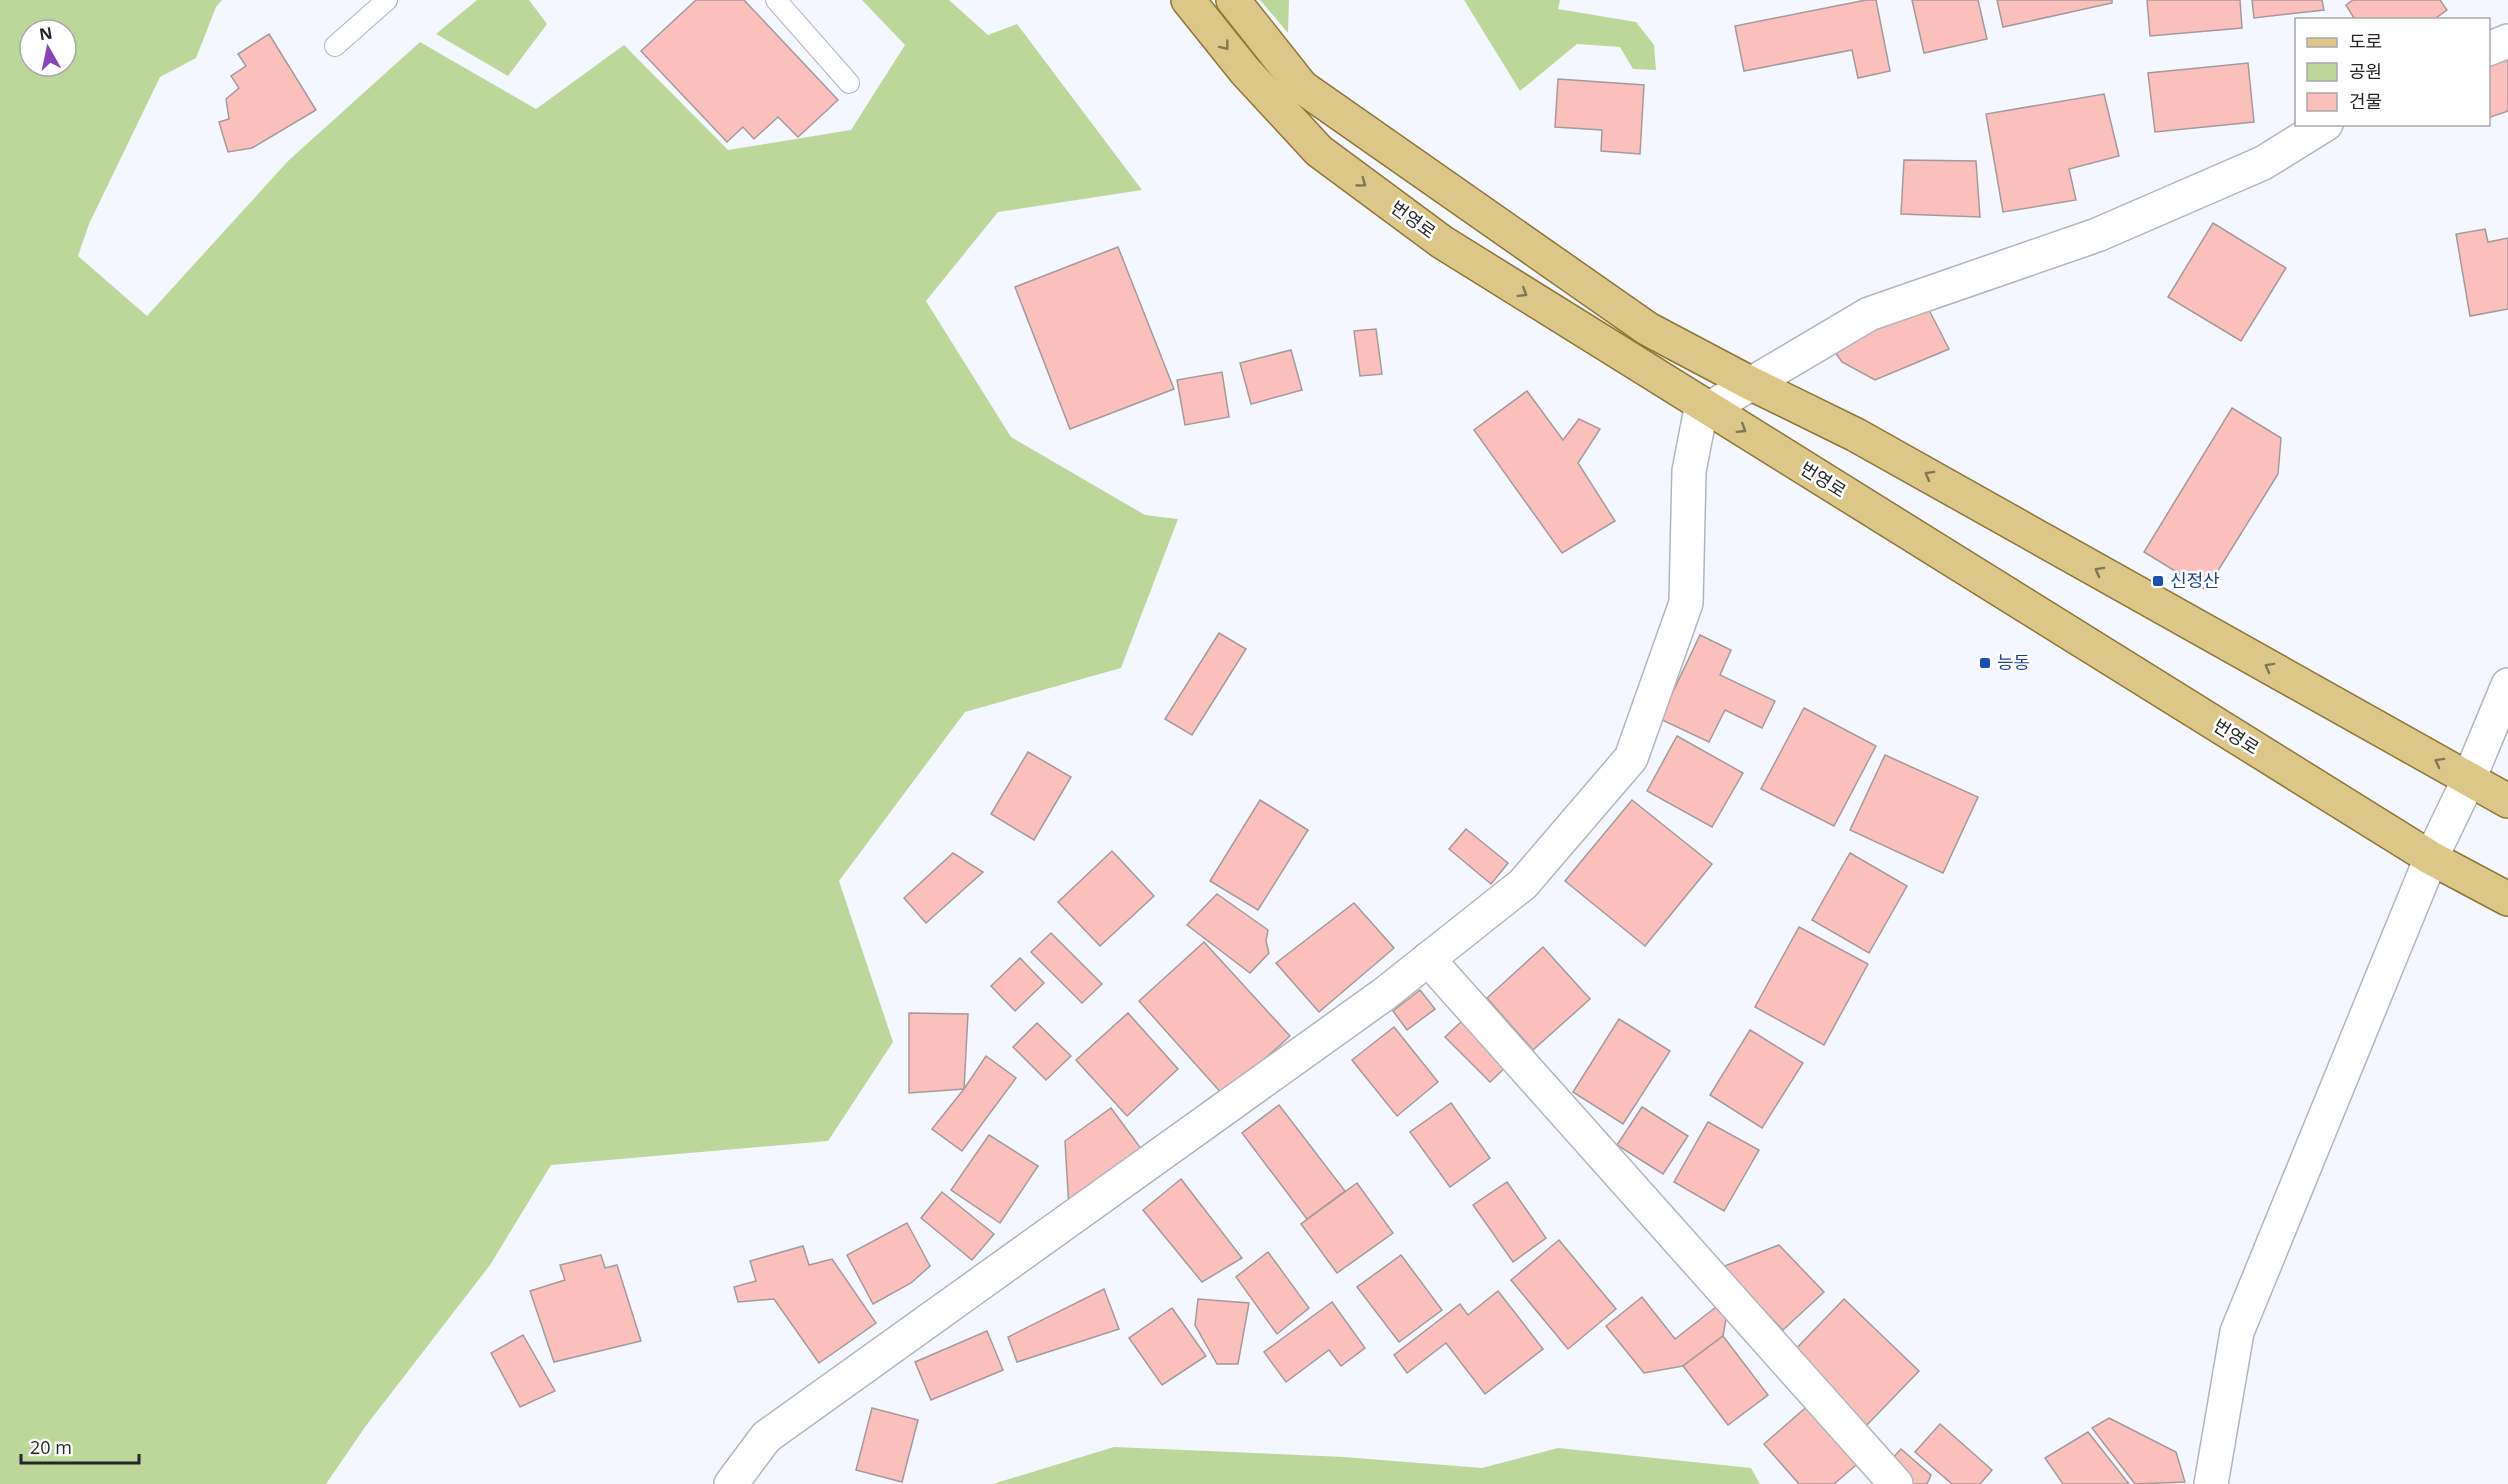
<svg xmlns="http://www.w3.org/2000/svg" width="2508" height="1484" viewBox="0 0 2508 1484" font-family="'Open Sans','Noto Sans KR',sans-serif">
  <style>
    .green { fill: #bcd799; fill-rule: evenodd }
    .building { fill: #fbc0bb; stroke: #a49a9a; stroke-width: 1.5 }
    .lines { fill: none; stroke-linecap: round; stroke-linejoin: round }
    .lane-casing { stroke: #b1b5bc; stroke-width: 22 }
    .street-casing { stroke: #b1b5bc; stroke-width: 36 }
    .primary-casing { stroke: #8e7633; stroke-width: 36 }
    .lane { stroke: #fff; stroke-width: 20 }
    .street { stroke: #fff; stroke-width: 33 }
    .primary { stroke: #ddc788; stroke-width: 33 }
    .oneway { stroke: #817658 }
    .transit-dot { fill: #1a4fb4; stroke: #fff; stroke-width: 2 }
    .labels { text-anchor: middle; stroke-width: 5; stroke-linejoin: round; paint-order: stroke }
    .street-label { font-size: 18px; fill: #252629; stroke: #fff }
    .transit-label { font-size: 18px; fill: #164399; stroke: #fff; text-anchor: start }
  </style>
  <rect width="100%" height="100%" fill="#f4f7ff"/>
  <g class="green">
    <path d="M0 0H222L216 7 196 58 160 77 89 224 78 256 147 316 288 161 420 42 536 109 624 45 728 150 851 130 905 45 862 0H949L988 35 1017 24 1142 190 998 212 926 301 1011 437 1145 515 1178 519 1121 668 965 712 839 881 893 1042 828 1141 551 1165 490 1265 365 1427 326 1484H0ZM30 30H66V66H30Z"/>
    <path d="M477 0H529L547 24 508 76 436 34Z"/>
    <path d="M1260 0H1289L1288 33Z"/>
    <path d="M1464 0H1560L1558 9 1636 22 1654 45 1656 70 1633 69 1620 47 1577 44 1520 91Z"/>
    <path d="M1114 1447 1344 1457 1482 1468 1558 1448 1751 1468 1760 1484H993Z"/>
  </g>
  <g class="building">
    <path d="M696 0H744L838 100 798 137 778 117 754 139 743 127 727 142 641 51Z"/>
    <path d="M1866 0H1876L1890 71 1858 78 1852 50 1744 71 1735 26Z"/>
    <path d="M1912 0H1978L1987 39 1924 53Z"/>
    <path d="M1997 0H2112V3L2003 27Z"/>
    <path d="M2147 0H2240L2242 28 2150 36Z"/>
    <path d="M2252 0H2322L2324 10 2254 18Z"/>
    <path d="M2353 0H2440L2447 10 2433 20H2355L2346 5Z"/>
    <path d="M269 34 316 110 252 148 228 152 219 122 229 119 226 99 239 88 231 76 246 66 238 54Z"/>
    <path d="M2508 53V111L2488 118V61Z"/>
    <path d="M2248 63 2254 122 2155 132 2148 73Z"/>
    <path d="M1558 79 1644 85 1640 154 1601 151 1602 130 1555 127Z"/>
    <path d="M2104 94 2119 156 2069 169 2076 200 2003 212 1986 114Z"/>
    <path d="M1904 160 1976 161 1980 217 1901 214Z"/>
    <path d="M2213 223 2286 268 2241 341 2168 297Z"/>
    <path d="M2485 229 2488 242 2508 238V309L2470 316 2456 234Z"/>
    <path d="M1118 247 1174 389 1070 429 1015 287Z"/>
    <path d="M1927 306 1949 349 1875 380 1842 362 1830 345Z"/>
    <path d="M1376 329 1382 374 1360 376 1354 331Z"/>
    <path d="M1291 350 1302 390 1251 404 1240 363Z"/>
    <path d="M1222 372 1229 417 1185 425 1177 380Z"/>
    <path d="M1527 391 1563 440 1579 419 1600 429 1578 463 1615 521 1562 553 1474 430Z"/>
    <path d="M2232 408 2281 438 2278 474 2206 590 2144 552Z"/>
    <path d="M1219 633 1246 649 1192 735 1165 719Z"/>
    <path d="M1700 635 1731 650 1720 675 1775 701 1762 728 1725 710 1709 742 1660 719Z"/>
    <path d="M1804 708 1876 746 1834 826 1761 789Z"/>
    <path d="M1677 736 1743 773 1712 827 1647 791Z"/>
    <path d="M1028 752 1071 777 1034 840 991 814Z"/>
    <path d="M1885 755 1978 797 1943 873 1850 830Z"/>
    <path d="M1260 800 1308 830 1258 910 1210 881Z"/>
    <path d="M1632 800 1712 864 1645 946 1565 881Z"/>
    <path d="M1466 829 1508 863 1491 884 1449 849Z"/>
    <path d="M1112 851 1154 896 1100 946 1058 902Z"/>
    <path d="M953 853 983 872 926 923 904 898Z"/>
    <path d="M1850 853 1907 886 1869 953 1812 920Z"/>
    <path d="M1217 894 1268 930 1266 941 1269 953 1250 973 1187 925Z"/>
    <path d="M1354 903 1394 948 1319 1012 1276 963Z"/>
    <path d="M1799 927 1868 964 1824 1045 1755 1007Z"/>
    <path d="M1051 933 1102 984 1082 1003 1031 952Z"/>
    <path d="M1204 942 1290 1036 1224 1096 1139 1001Z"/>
    <path d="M1543 947 1590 999 1533 1050 1487 998Z"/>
    <path d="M1020 958 1044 983 1015 1011 991 986Z"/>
    <path d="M1420 990 1435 1009 1407 1030 1393 1011Z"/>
    <path d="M909 1013 968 1014 964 1089 909 1093Z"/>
    <path d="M1128 1013 1178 1069 1127 1116 1076 1060Z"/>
    <path d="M1464 1019 1508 1065 1490 1082 1445 1037Z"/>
    <path d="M1619 1019 1670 1051 1623 1124 1573 1092Z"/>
    <path d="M1037 1023 1071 1056 1046 1080 1013 1047Z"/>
    <path d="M1394 1027 1438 1082 1397 1116 1352 1060Z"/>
    <path d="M1750 1030 1803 1063 1762 1128 1710 1095Z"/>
    <path d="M986 1056 1016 1078 962 1151 932 1129 964 1089Z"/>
    <path d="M1451 1103 1490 1158 1450 1187 1410 1132Z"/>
    <path d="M1279 1105 1345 1191 1307 1219 1242 1133Z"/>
    <path d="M1642 1107 1688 1136 1663 1174 1617 1145Z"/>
    <path d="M1111 1108 1145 1154 1069 1209 1065 1141Z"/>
    <path d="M1708 1122 1759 1150 1724 1211 1674 1182Z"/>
    <path d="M989 1135 1038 1166 1000 1223 951 1190Z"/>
    <path d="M1181 1179 1242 1258 1202 1282 1143 1210Z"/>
    <path d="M1507 1182 1546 1238 1513 1262 1473 1205Z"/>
    <path d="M1357 1183 1393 1233 1337 1273 1301 1224Z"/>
    <path d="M942 1192 994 1234 972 1260 921 1218Z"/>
    <path d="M907 1223 930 1266 911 1283 873 1304 847 1255Z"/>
    <path d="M1559 1240 1616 1309 1568 1349 1511 1280Z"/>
    <path d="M1779 1245 1824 1292 1783 1330 1722 1267Z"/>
    <path d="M803 1246 809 1265 832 1259 876 1323 819 1363 774 1299 738 1302 734 1287 756 1281 750 1261Z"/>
    <path d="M1268 1252 1309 1308 1277 1334 1236 1277Z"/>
    <path d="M601 1255 605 1268 617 1265 641 1341 554 1362 530 1291 565 1280 560 1265Z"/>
    <path d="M1401 1255 1442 1310 1399 1342 1357 1287Z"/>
    <path d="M1104 1289 1119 1329 1017 1362 1008 1337Z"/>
    <path d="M1498 1291 1543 1349 1485 1394 1446 1343 1407 1373 1394 1355 1460 1304 1468 1315Z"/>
    <path d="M1642 1297 1675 1339 1716 1307 1726 1319 1723 1336 1683 1366 1644 1373 1606 1326Z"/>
    <path d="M1198 1299 1249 1303 1238 1364H1217L1195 1325Z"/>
    <path d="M1844 1299 1919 1371 1864 1428 1789 1356Z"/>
    <path d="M1332 1302 1365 1348 1341 1366 1329 1350 1286 1382 1264 1352Z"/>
    <path d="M1172 1308 1206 1356 1162 1385 1129 1338Z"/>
    <path d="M987 1331 1003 1370 931 1400 915 1362Z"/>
    <path d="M523 1335 555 1391 520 1407 491 1353Z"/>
    <path d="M1723 1336 1768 1395 1728 1425 1683 1366Z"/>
    <path d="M1811 1403 1862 1460 1834 1484H1799L1764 1444Z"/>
    <path d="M872 1408 918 1420 902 1482 856 1470Z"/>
    <path d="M2109 1418 2176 1452 2185 1482 2135 1484 2092 1428Z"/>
    <path d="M1940 1424 1992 1470 1980 1484H1952L1915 1452Z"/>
    <path d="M2088 1432 2129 1484H2063L2045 1458Z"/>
    <path d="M1901 1449 1931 1475 1927 1484H1908L1886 1465Z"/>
  </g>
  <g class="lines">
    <g class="lane-casing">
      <g id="lane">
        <path d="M776 0 849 83"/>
        <path d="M335 46 387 0"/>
      </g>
    </g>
    <g class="street-casing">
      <g id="street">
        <path d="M2488 49 2508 41"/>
        <path d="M1428 959 1896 1484"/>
        <path d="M731 1484 766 1437 1383 995 1523 884 1631 758 1686 603 1689 471 1700 414 1869 314 2097 235 2263 163 2326 124"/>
        <path d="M2211 1484 2237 1332 2431 858 2469 779 2508 685"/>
      </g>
    </g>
    <g class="primary-casing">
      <g id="primary">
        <path d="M1188 0 1245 71 1319 151 1442 242 2431 858 2508 899"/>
        <path d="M1233 0 1302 87 1648 329 1750 383 1856 435 2508 801"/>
      </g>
    </g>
    <use href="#lane" class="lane"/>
    <use href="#street" class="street"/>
    <use href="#primary" class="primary"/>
  </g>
  <defs><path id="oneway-chevron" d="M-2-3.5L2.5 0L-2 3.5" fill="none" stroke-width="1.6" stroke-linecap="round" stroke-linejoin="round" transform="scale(1.5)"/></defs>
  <g class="oneway">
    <use href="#oneway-chevron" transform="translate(1225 46) rotate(52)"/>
    <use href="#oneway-chevron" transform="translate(1362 183) rotate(36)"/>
    <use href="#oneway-chevron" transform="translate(1523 293) rotate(32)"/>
    <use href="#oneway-chevron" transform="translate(1742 429) rotate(32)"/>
    <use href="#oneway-chevron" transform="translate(1929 475) rotate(-151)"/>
    <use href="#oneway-chevron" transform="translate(2099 571) rotate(-151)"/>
    <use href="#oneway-chevron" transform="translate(2269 667) rotate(-151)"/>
    <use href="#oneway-chevron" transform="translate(2439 762) rotate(-151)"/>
  </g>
  <g class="transit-dot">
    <rect x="2152" y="575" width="12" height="12" rx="3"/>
    <rect x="1979" y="657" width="12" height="12" rx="3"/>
  </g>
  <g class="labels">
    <g class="street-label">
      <text transform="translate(1413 220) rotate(36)" y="6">번영로</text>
      <text transform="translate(1823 480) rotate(32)" y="6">번영로</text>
      <text transform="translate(2236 737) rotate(32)" y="6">번영로</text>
    </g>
    <g class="transit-label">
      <text x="2170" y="587">신정산</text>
      <text x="1997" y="669">능동</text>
    </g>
  </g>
  <rect x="2295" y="18" width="195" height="108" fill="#ffffff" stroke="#a8a8a9" stroke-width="1.5"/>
  <rect x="2307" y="38" width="30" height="9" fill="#ddc788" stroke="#a8a8a9" stroke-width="1.5"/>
  <text x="2349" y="48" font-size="18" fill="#252629">도로</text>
  <rect x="2307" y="63" width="30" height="18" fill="#bcd799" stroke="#a8a8a9" stroke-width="1.5"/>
  <text x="2349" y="78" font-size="18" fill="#252629">공원</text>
  <rect x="2307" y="93" width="30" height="18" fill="#fbc0bb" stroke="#a8a8a9" stroke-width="1.5"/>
  <text x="2349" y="108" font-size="18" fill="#252629">건물</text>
  <g transform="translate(48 48) rotate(351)"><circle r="28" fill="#ffffff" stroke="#a8a8a9" stroke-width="1.5"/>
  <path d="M0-4.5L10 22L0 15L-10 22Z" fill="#8845b9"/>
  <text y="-9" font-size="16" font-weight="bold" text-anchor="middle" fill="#252629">N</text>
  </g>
  <path d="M21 1454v9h118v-9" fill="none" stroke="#252629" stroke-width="3"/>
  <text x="30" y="1454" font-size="18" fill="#252629" stroke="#ffffff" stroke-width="4.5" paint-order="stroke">20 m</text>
</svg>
